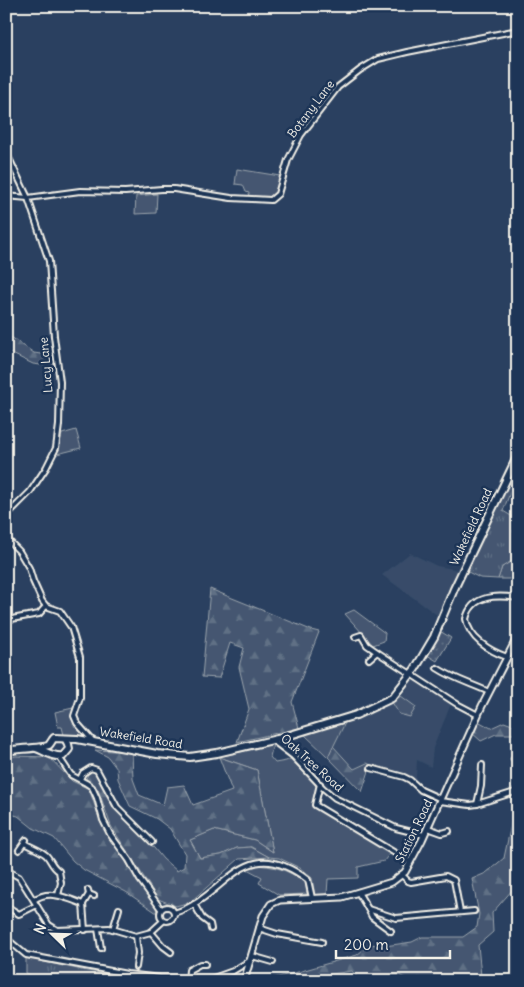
<svg xmlns="http://www.w3.org/2000/svg" width="524" height="987" viewBox="0 0 524 987" font-family="Delius,sans-serif">
  <style>
    .built { fill: #374c69 }
    .grass { fill: #445771; stroke: #9ca4ac }
    .forest { fill: url(#forest-firs); stroke: #9ca4ac }
    .park { fill: url(#park-tufts); stroke: #9ca4ac }
    .garden { fill: url(#garden-dots); stroke: #9ca4ac }
    .lines { fill: none; stroke-linecap: round; stroke-linejoin: round }
    .street-casing { stroke: #f4f1e8; stroke-width: 8 }
    .secondary-casing { stroke: #f4f1e8; stroke-width: 9 }
    .highway-casing { stroke: #f4f1e8; stroke-width: 10 }
    .street { stroke: #1d3557; stroke-width: 4 }
    .secondary { stroke: #1d3557; stroke-width: 5 }
    .highway { stroke: #1d3557; stroke-width: 6 }
    .labels { text-anchor: middle; stroke-width: 5; stroke-linejoin: round; paint-order: stroke }
    .street-label { font-size: 12px; fill: #f4f1e8; stroke: #1d3557 }
  </style>
  <defs>
    <pattern id="forest-firs" width="22" height="20" patternUnits="userSpaceOnUse" patternTransform="scale(1.25)"><rect width="22" height="20" fill="#445771"/><path d="M5 1l3.5 6h-7zM16 11l3.5 6h-7z" fill="#607085"/></pattern>
    <pattern id="park-tufts" width="24" height="20" patternUnits="userSpaceOnUse" patternTransform="scale(1.25)"><rect width="24" height="20" fill="#445771"/><path d="M3 7l-1-3M5 7V3M7 7l1-3M15 17l-1-3M17 17v-4M19 17l1-3" fill="none" stroke="#607085"/></pattern>
    <pattern id="garden-dots" width="8" height="8" patternUnits="userSpaceOnUse" patternTransform="scale(1.25)"><rect width="8" height="8" fill="#445771"/><path d="M2 2h.1M6 6h.1" fill="none" stroke="#607085" stroke-width="1.8" stroke-linecap="round"/></pattern>
  </defs>
  <rect width="100%" height="100%" fill="#2a4060"/>
  <filter id="ink" filterUnits="userSpaceOnUse"><feTurbulence type="fractalNoise" baseFrequency=".02" numOctaves="2"/><feDisplacementMap in="SourceGraphic" scale="10" xChannelSelector="R" yChannelSelector="G"/><feConvolveMatrix kernelMatrix="1 2 1 2 8 2 1 2 1" color-interpolation-filters="sRGB"/></filter>
  <g filter="url(#ink)">
    <g class="built">
      <path d="M410 553 437 566 458 570 437 615 382 575Z"/>
      <path d="M415 680 451 704 433 748 431 767 417 760 416 778 367 763 354 769 333 746 346 721 392 702 399 714 416 707 401 696 412 681Z"/>
    </g>
    <g class="grass">
      <path d="M237 169 280 176 275 193 269 198 248 197 249 193 246 192 243 185 235 184Z"/>
      <path d="M157 194 156 213 135 214 136 196Z"/>
      <path d="M76 430 81 448 57 454 62 434Z"/>
      <path d="M354 610 385 633 384 641 373 645 345 614Z"/>
      <path d="M73 708 74 723 86 736 64 735 62 727H58L55 712Z"/>
      <path d="M346 721 328 757 304 734Z"/>
      <path d="M273 744 270 757 275 763 286 761 290 759 317 785 312 806 390 853 384 861 358 867V878L328 879 327 894 315 896 312 878 300 868 279 858 269 857 251 847 237 848 221 855 200 858 190 840 214 830 255 840 273 852 257 770 219 757Z"/>
      <path d="M253 865C275 866 286 869 305 882L307 894 279 895 259 883 262 877 245 868Z"/>
      <path d="M399 975 411 981H358V978Z"/>
    </g>
    <g class="forest">
      <path d="M6 336 11 337 34 353 54 356 56 367 33 364 6 351Z"/>
      <path d="M515 559 518 562V579H498L502 567Z"/>
      <path d="M210 589 311 630 319 632 292 702 299 728 237 742 249 709 239 667 244 648 230 643 219 678 202 677Z"/>
      <path d="M401 696 416 707 410 717 399 714 392 702Z"/>
      <path d="M478 721 491 728 504 722 515 726 514 734H496L481 741 472 733Z"/>
      <path d="M333 746 354 769 367 763 371 765 362 792 328 757Z"/>
      <path d="M95 750 132 752 133 779 139 795 163 805 167 787 184 785 193 805 232 791 219 757 257 770 273 852 255 840 214 830 190 840 200 858 221 855 237 848 251 847 269 857 239 859 190 902 176 906 158 899 111 826 98 789 86 779 88 774 92 771 95 772 114 806 145 837 163 859 177 871 184 867 185 854 170 829 157 819 130 806 118 779 117 769 108 757Z"/>
      <path d="M16 756 49 757 72 781 89 789 102 826 156 907 157 913 126 892 84 870 73 861 54 838 33 828 18 816 6 813V758Z"/>
      <path d="M518 794V865L514 866V888L492 913 493 932 478 945 481 976 438 981H411L399 975 358 978 352 971 304 978 303 981H260L291 974 357 955 370 944 385 946 412 942 422 937H463L477 927 479 914 472 879 486 873 504 858 513 815 511 795Z"/>
    </g>
    <g class="park">
      <path d="M509 483 513 485 503 511 518 520V562L515 559 502 567 498 579 480 578 466 571Z"/>
      <path d="M26 958 87 971 156 981H41L26 973Z"/>
    </g>
    <path class="garden" d="M440 631 451 638 437 661 427 655Z"/>
    <g class="lines">
      <g class="street-casing">
        <g id="street">
          <path d="M6 152 28 198 49 261 54 336 60 382 59 425 56 448 46 468 30 492 6 516"/>
          <path d="M6 196 28 198 80 191 125 192 162 189H174L231 198 271 200 278 194 288 160 301 135 338 87 360 70 378 59 407 52 518 30"/>
          <path d="M6 538 19 551 29 568 33 581 42 601 46 606 60 611 71 627 80 657V698L74 716 77 723 93 741"/>
          <path d="M6 620 39 614 46 606"/>
          <path d="M355 637 361 635 367 645 377 652 457 704 478 715"/>
          <path d="M507 657C489 651 469 638 466 619 472 594 497 595 518 598"/>
          <path d="M369 659 377 652"/>
          <path d="M437 668C454 679 472 684 489 692"/>
          <path d="M272 740 293 756 323 788 335 798 396 828 424 835"/>
          <path d="M59 757 71 775 86 783 92 787 97 798 103 820 110 834 129 860 140 880 161 909"/>
          <path d="M514 759 518 765"/>
          <path d="M371 768 404 777 410 780 421 790 441 799"/>
          <path d="M80 779 83 773 91 768 97 770 117 807 152 842"/>
          <path d="M320 784 315 805 410 862"/>
          <path d="M440 801 470 805 477 804 518 791"/>
          <path d="M477 804 481 786 482 765"/>
          <path d="M428 828 442 833 449 831"/>
          <path d="M24 843C31 847 40 850 46 855 51 860 52 867 59 871L61 883 58 895"/>
          <path d="M19 850 26 840"/>
          <path d="M6 870 19 877 49 925 57 930 109 928 136 936 151 932 163 921"/>
          <path d="M402 875 408 881 411 882 446 876 454 880 460 912"/>
          <path d="M88 890 89 894 94 896"/>
          <path d="M358 892 368 909 396 918 474 911"/>
          <path d="M34 900C49 889 67 898 83 904L85 930"/>
          <path d="M83 904 89 894"/>
          <path d="M194 904 202 918 210 924 211 929"/>
          <path d="M6 906 19 914 37 905"/>
          <circle cx="167" cy="914" r="7"/>
          <path d="M368 909 372 917 391 931"/>
          <path d="M174 913C228 897 242 830 308 880L312 898"/>
          <path d="M259 928 277 934 322 942"/>
          <path d="M98 929 101 948"/>
          <path d="M113 929 119 909"/>
          <path d="M151 932 163 946 171 952"/>
          <path d="M136 936 138 953 136 967"/>
          <path d="M6 938 26 955 127 974 160 978 208 980 233 971 251 960"/>
          <path d="M252 956 273 962"/>
          <path d="M188 981 189 970 200 964H205"/>
        </g>
      </g>
      <g class="secondary-casing">
        <path id="secondary" d="M244 981 263 916 271 904 280 900 342 897 392 882 405 872 422 840 482 706 518 636"/>
      </g>
      <g class="highway-casing">
        <g id="highway">
          <path d="M36 748C45 751 54 758 63 756L69 749 68 744 66 740"/>
          <path d="M6 751C14 749 46 748 49 745 51 743 52 740 54 738L77 739 157 754 190 757 217 753 277 739 356 715 392 698 415 669 434 637 454 589 518 455"/>
          <path d="M493 981H504"/>
        </g>
      </g>
      <use href="#street" class="street"/>
      <use href="#secondary" class="secondary"/>
      <use href="#highway" class="highway"/>
    </g>
  </g>
  <g class="labels">
    <g class="street-label">
      <text transform="translate(311 109) rotate(-53)" y="4">Botany Lane</text>
      <text transform="translate(46 365) rotate(-95)" y="4">Lucy Lane</text>
      <text transform="translate(471 527) rotate(-65)" y="4">Wakefield Road</text>
      <text transform="translate(141 738) rotate(9)" y="4">Wakefield Road</text>
      <text transform="translate(312 763) rotate(42)" y="4">Oak Tree Road</text>
      <text transform="translate(414 831) rotate(-64)" y="4">Station Road</text>
    </g>
  </g>
  <rect width="524" height="987" fill="none" stroke="#1d3557" stroke-width="25"/>
  <rect x="12" y="12" width="499" height="962" fill="none" stroke="#f4f1e8" stroke-width="2" filter="url(#ink)"/>
  <g transform="translate(52 934) rotate(293)" stroke="#1d3557" stroke-width="4" paint-order="stroke">
  <path d="M0-4L9 19L0 12L-9 19Z" fill="#f4f1e8"/>
  <text y="-8" font-size="14" font-weight="bold" text-anchor="middle" fill="#f4f1e8">N</text>
  </g>
  <path d="M336 950v8h114v-8" fill="none" stroke="#f4f1e8" stroke-width="2.5"/>
  <text x="344" y="950" font-size="15" fill="#f4f1e8" stroke="#1d3557" stroke-width="4" paint-order="stroke">200 m</text>
</svg>
